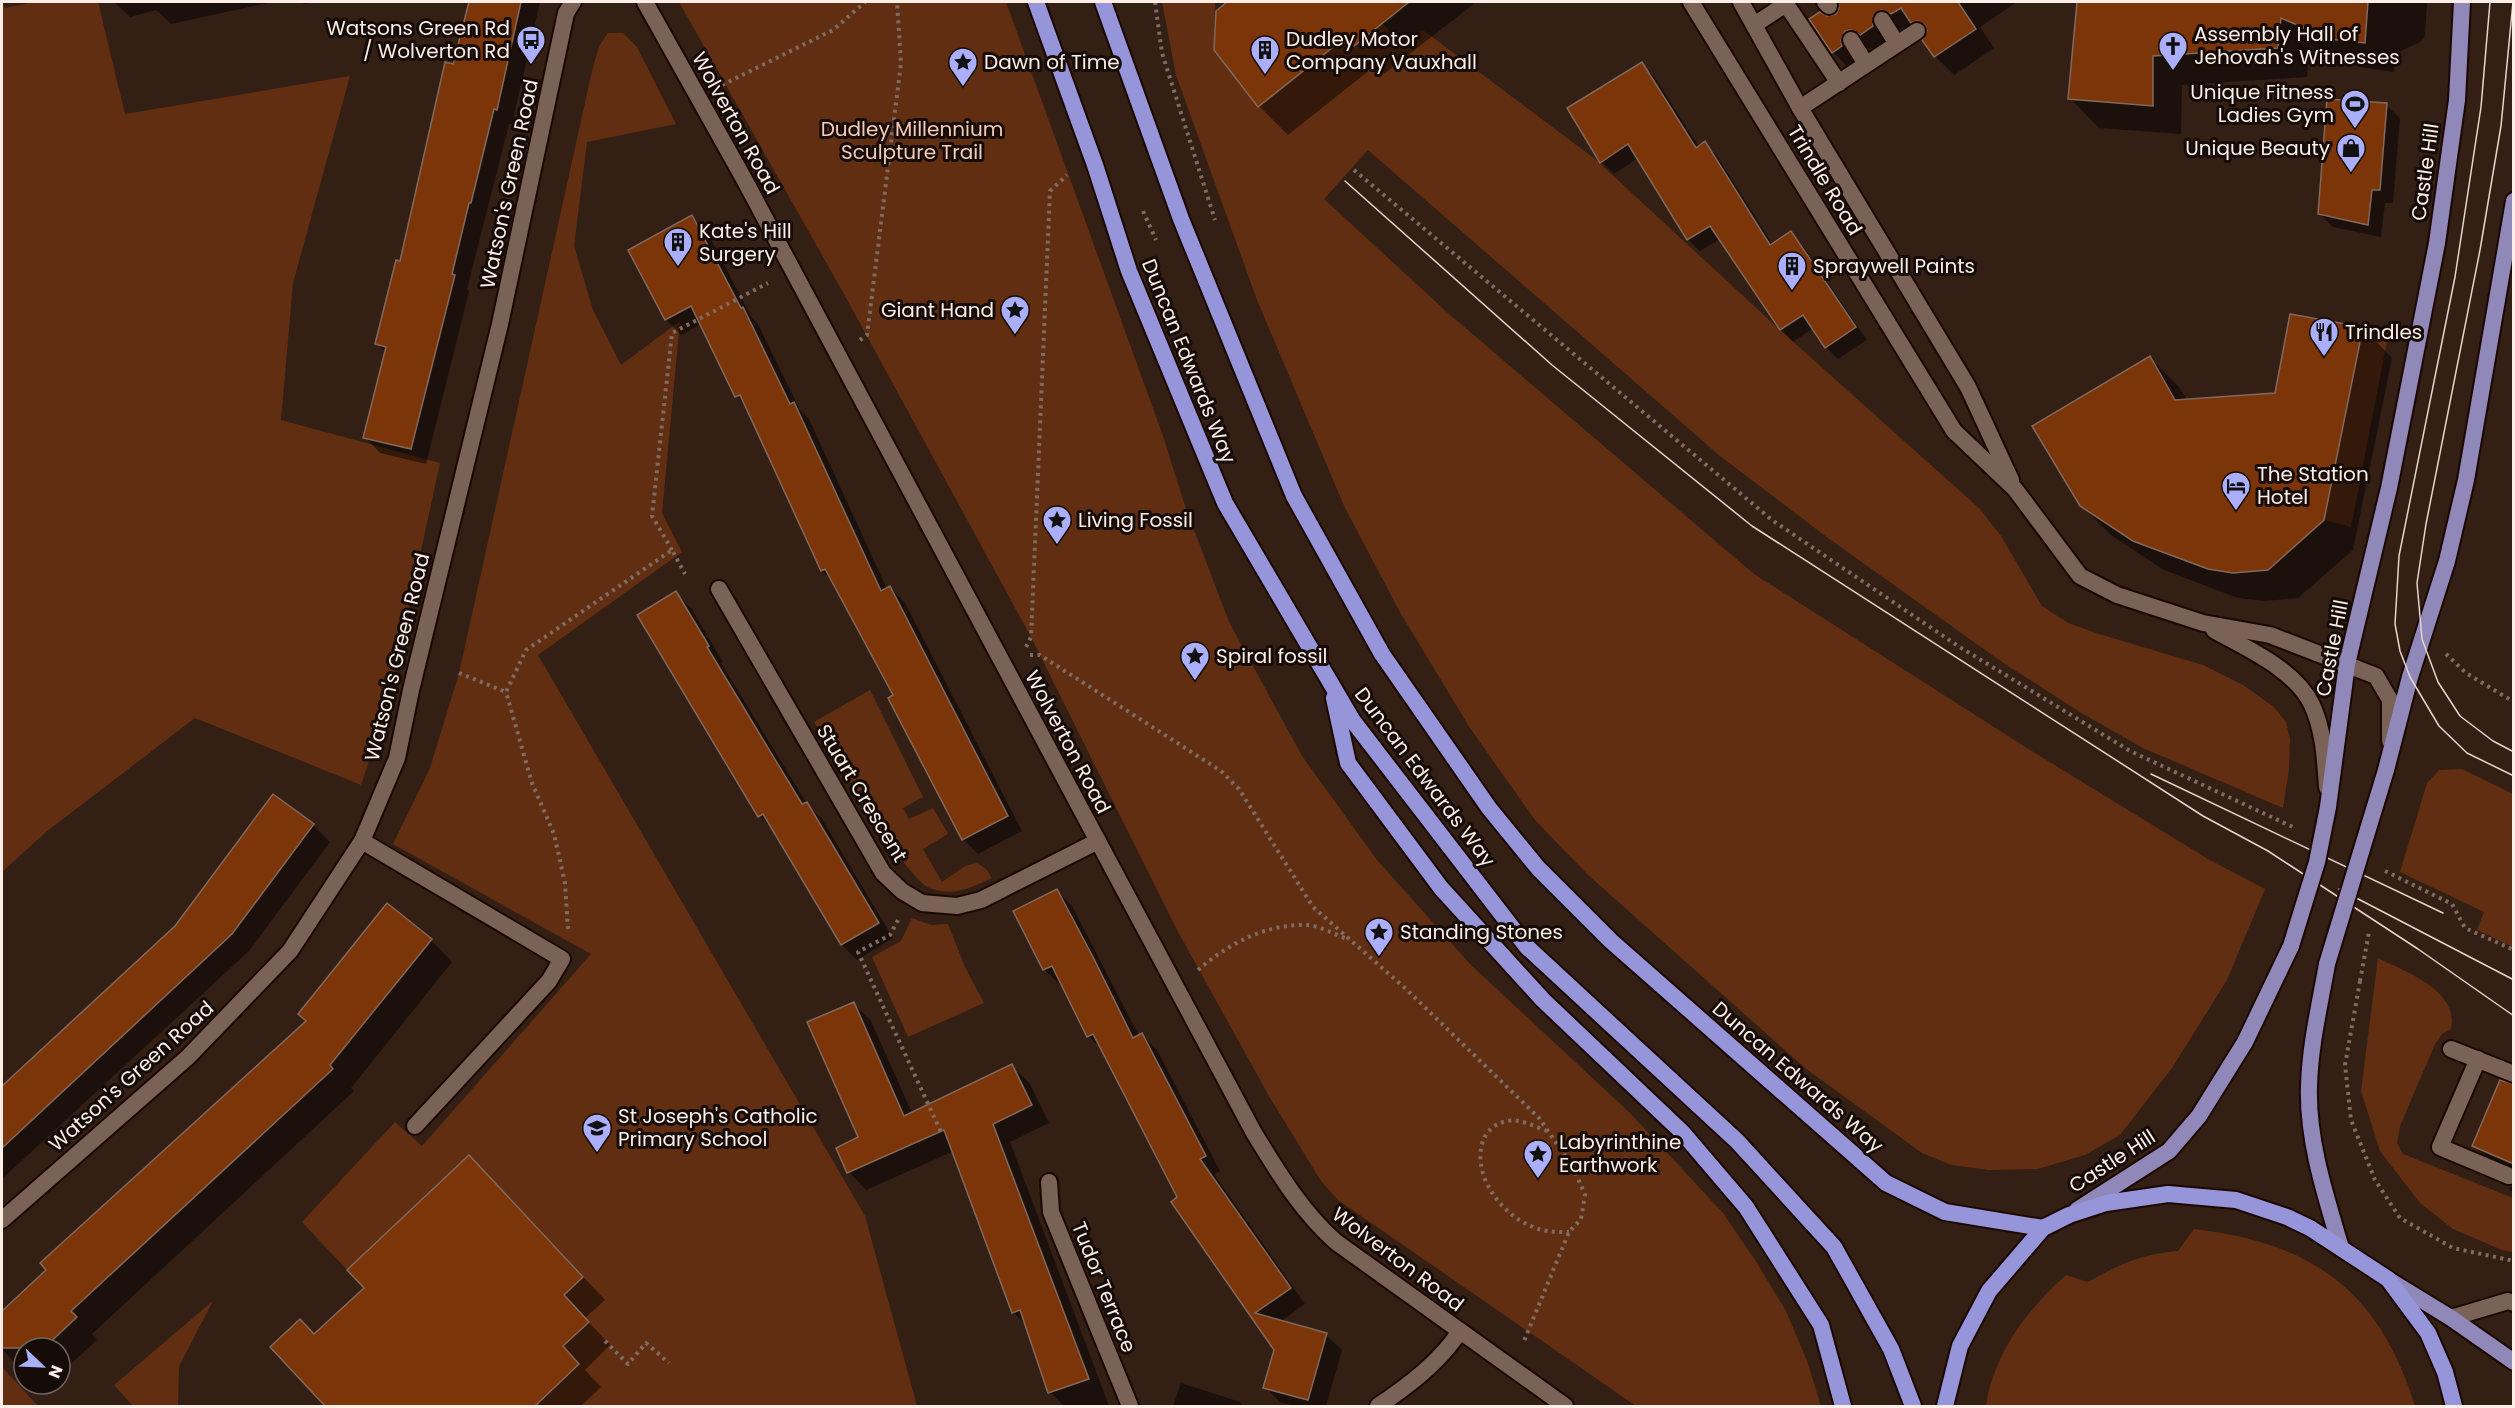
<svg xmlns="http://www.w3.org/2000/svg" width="2515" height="1408" viewBox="0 0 2515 1408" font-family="Poppins,sans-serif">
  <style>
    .green { fill: #622e12 }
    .shadow { fill: #0007 }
    .building { fill: #7c3509; stroke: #82695d; stroke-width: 1.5 }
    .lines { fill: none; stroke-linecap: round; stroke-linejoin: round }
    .service-casing { stroke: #1b0802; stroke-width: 20 }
    .minor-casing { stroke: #1b0802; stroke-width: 20 }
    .tertiary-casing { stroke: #1b0802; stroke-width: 20 }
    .secondary-casing { stroke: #1b0802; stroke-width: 20 }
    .primary-casing { stroke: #1b0802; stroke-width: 20 }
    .trunk-casing { stroke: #1b0802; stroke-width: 20 }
    .path { stroke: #7e6c63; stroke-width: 4; stroke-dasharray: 3 4.5; stroke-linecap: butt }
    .service { stroke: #7b6257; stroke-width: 16 }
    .minor { stroke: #7b6257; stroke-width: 16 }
    .tertiary { stroke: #7b6257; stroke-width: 16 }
    .secondary { stroke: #7b6257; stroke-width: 16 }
    .primary { stroke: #9088b9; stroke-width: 16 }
    .trunk { stroke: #9795da; stroke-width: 16 }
    .tram { stroke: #e5d5ce; stroke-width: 1.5 }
    .primary-bridge-casing { stroke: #1b0802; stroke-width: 20; stroke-linecap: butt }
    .path-bridge { stroke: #7e6c63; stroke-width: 4; stroke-dasharray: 3 4.5; stroke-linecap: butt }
    .primary-bridge { stroke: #9088b9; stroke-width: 16 }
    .labels { text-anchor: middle; stroke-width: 6; stroke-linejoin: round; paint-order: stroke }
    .poi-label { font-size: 20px; fill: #fcede7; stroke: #150b07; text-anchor: start }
    .street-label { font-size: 20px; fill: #fcede7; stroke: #150b07 }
    .park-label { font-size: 20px; fill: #f6cab6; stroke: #150b07 }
  </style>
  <rect width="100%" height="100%" fill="#341f15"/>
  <g class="green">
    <path d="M2 2 5 8 34 2H98L125 114 350 76 293 283 281 420 440 463 388 703 361 785 195 718 46 832 2 872Z"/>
    <path d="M679 2H1006L1163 436 1185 506 1229 622 1302 756 1377 860 1470 964 1630 1113 1723 1213 1755 1260 1786 1311 1807 1361 1821 1406H1636L1338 1200 1321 1181 1269 1096 1177 930 1031 637 844 294Z"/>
    <path d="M1162 2H1215L1214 50 1258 106 1347 36 1354 45 1382 23 1398 40 1423 30 1595 159 1780 330 1980 509 2001 536 2042 606 2068 623 2099 634 2203 665 2243 685 2274 707 2286 722 2290 739 2289 769 2283 808 2143 748 2083 714 2002 662 1828 538 1720 456 1368 150 1324 199 1449 314 1754 574 2030 750 2208 859 2265 889 2227 980 2172 1068 2120 1135 2085 1155 2038 1169 1989 1170 1951 1165 1922 1153 1805 1068 1587 874 1535 820 1470 728 1401 614 1345 508 1257 300 1176 75Z"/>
    <path d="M608 33H623L637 47 676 124 587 142 574 246 593 310 621 365 680 321 662 513 682 552 538 655 865 1216 917 1406H534L579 1364 563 1346 588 1322 564 1295 583 1276 469 1156 347 1270 302 1222 395 1122 422 1146 591 954 393 844 430 768 459 673 592 71 599 46Z"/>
    <path d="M2363 327 2389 331 2351 527 2324 520Z"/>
    <path d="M870 690 923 797 903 808 909 819 933 808 948 834 923 849 942 882 965 866 977 863 986 869 992 878C969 888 955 897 930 888 905 879 832 751 814 722Z"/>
    <path d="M2462 769 2513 794V947L2477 930 2484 912 2400 872 2427 783 2439 770Z"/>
    <path d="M912 918 931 925 948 924 965 967 984 1003 908 1037 872 957 901 941Z"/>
    <path d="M2378 958C2406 972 2459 990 2451 1029L2442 1034 2435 1044 2400 1126 2397 1143 2403 1154 2513 1198V1252L2502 1250 2453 1229 2420 1203 2380 1151 2361 1091Z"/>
    <path d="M2194 1229C2313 1243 2379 1290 2415 1406H1986C1994 1353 2027 1310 2066 1275L2088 1282C2119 1264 2142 1254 2178 1251Z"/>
    <path d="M213 1301 179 1366 178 1406H133L114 1385Z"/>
    <path d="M2 1367 38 1406H2Z"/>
  </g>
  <g class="shadow">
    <path d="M114 2H272L171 24 156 10 130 17Z"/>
    <path d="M302 2H317L304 4Z"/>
    <path d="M471 2H540L512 124H509L467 289 469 291 426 464 380 453 365 437 386 353 377 343 401 262Z"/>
    <path d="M1229 2H1476L1384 74 1376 65 1288 135 1259 106 1217 11Z"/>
    <path d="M1839 2H2017L1980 27 1994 48 1954 75 1935 56 1924 40 1926 36 1918 28 1911 33 1902 28 1895 30 1880 53 1871 48 1864 50 1852 71 1833 52 1837 15 1841 8Z"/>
    <path d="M2086 2H2427L2425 36 2420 42 2395 54 2394 72 2360 67 2310 46 2307 77 2182 85 2181 134 2099 128 2070 98 2083 34Z"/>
    <path d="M1641 64 1654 76 1699 147 1705 143 1717 156 1773 245 1790 233 1803 246 1867 340 1838 359 1826 347 1813 328 1793 342 1781 329 1720 239 1700 251 1688 239 1638 158 1614 174 1602 162Z"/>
    <path d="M2386 105 2400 118 2393 203H2385L2381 237 2333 227 2320 214Z"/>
    <path d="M692 217 707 232 752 318 758 324 800 410 809 419 887 589 890 587 905 603 1022 831 978 854 963 839 895 696 835 583 822 571 747 407 736 396 701 324 681 335 666 319Z"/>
    <path d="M2363 328 2392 358 2353 550 2298 598 2264 601 2238 598 2164 570 2111 535 2081 505 2150 358 2179 387 2187 400 2276 394Z"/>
    <path d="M676 593 691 608 723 662 721 663 807 804 822 819 893 938 857 960 842 945 774 830 760 816Z"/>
    <path d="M313 825 330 842 249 951 2 1179V1089L177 927Z"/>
    <path d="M1056 890 1072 906 1139 1036 1142 1035 1157 1050 1220 1171 1214 1174 1305 1304 1280 1322 1326 1335 1342 1350 1326 1406H1294L1280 1402 1265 1387 1275 1350 1179 1198 1103 1050 1089 1036 1063 983 1060 985 1044 969 1015 912Z"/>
    <path d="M431 940 452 962 351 1088 354 1091 92 1334 97 1340 60 1374V1348H24V1373L2 1349V1313L307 1022Z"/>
    <path d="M853 1003 871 1021 912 1113 1012 1066 1030 1084 1049 1123 1010 1142 1109 1406H1064L1050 1392 1027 1326 1013 1312 954 1151 866 1190 849 1172 860 1138Z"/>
    <path d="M2514 1089V1175L2496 1167 2474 1146Z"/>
    <path d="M492 1180 605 1300 585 1318 610 1345 585 1370 601 1387 581 1406H328L315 1336 366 1288Z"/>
    <path d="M2514 1186V1193L2508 1188Z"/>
    <path d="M1181 1383 1240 1402 1244 1406H1173Z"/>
    <path d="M35 1384H49L42 1391Z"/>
  </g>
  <g class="building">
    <path d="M469 2H521L497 110 494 109 471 203H469L452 274 455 275 411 449 363 438 386 347 375 344 396 260 400 261 445 62 453 64Z"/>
    <path d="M1227 2H1409L1354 46 1347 36 1258 107 1214 50 1216 11Z"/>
    <path d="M1838 2H1958L1976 29 1934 57 1922 40 1927 31 1925 25 1917 21 1911 23 1901 8 1891 14 1881 10 1873 16V26L1860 35 1851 30 1845 31 1841 40 1842 46 1832 53 1809 19 1820 12 1827 16 1836 14 1839 8Z"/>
    <path d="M2077 2H2368L2365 43 2329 39 2281 18 2278 48 2153 56V106L2068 99Z"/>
    <path d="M1642 62 1696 148 1705 141 1770 245 1791 231 1856 327 1825 348 1803 315 1780 330 1710 226 1687 240 1628 144 1600 163 1567 108Z"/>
    <path d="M2327 99 2387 103 2380 190H2372L2368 225 2318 214Z"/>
    <path d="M692 215 741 308 743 307 790 404 794 402 881 591 890 586 1008 816 962 840 888 698 893 695 825 569 821 571 740 395 735 397 691 306 665 320 628 250Z"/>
    <path d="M2290 314 2363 327 2324 520 2268 570 2233 573 2208 569 2133 541 2080 506 2032 426 2150 356 2175 400 2275 393Z"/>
    <path d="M676 591 709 646 707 647 802 804 807 802 879 923 841 945 763 814 758 817 637 615Z"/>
    <path d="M273 794 314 824 232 934 2 1148V1086L175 926Z"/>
    <path d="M1057 889 1093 957 1133 1038 1142 1033 1206 1156 1200 1159 1291 1288 1255 1313 1327 1333 1308 1400 1263 1388 1274 1350 1171 1202 1177 1197 1093 1034 1087 1037 1052 966 1043 970 1013 911Z"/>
    <path d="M387 903 432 939 330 1065 333 1069 71 1311 77 1317 44 1348H2V1311L46 1270 40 1263 306 1021 298 1014Z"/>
    <path d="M854 1002 904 1116 1012 1064 1032 1105 993 1124 1089 1379 1048 1393 1020 1310 1012 1313 944 1130 847 1173 836 1148 858 1137 807 1022Z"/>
    <path d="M2500 1080 2514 1084V1164L2472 1146Z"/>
    <path d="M469 1155 583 1277 564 1295 589 1322 563 1346 579 1364 534 1407H326L270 1347 300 1319 314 1334 364 1288 347 1270Z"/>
  </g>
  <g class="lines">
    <g class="service-casing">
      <g id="service">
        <path d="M1825 2 1829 6"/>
        <path d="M1882 20 1897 44"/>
        <path d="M1754 25 1786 4 1839 83"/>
        <path d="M1851 40 1866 64"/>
        <path d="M1800 108 1917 31"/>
        <path d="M362 841 562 959 549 981 415 1126"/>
        <path d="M2451 1049 2514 1074"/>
        <path d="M2478 1059 2440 1147 2509 1176"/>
        <path d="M2451 1318 2508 1301 2514 1303"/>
      </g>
    </g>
    <g class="minor-casing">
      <g id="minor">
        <path d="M645 2 744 179 1254 1133C1278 1172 1301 1211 1336 1242L1565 1406"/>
        <path d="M719 589 883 873 902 891 922 903 957 906 981 900 1098 841"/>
        <path d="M1049 1182 1051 1212 1130 1406"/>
        <path d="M1378 1406C1408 1386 1440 1362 1460 1331"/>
      </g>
    </g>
    <g class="tertiary-casing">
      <path id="tertiary" d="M2 1220 188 1057 290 951 362 841 397 758 411 690 500 324 566 13 573 2"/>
    </g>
    <g class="secondary-casing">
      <g id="secondary">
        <path d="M1691 2 1954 431 2015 489 2080 576 2117 595 2203 623 2270 635 2376 676 2390 700V741"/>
        <path d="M1741 2 1800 108 1968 387 2011 480"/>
        <path d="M2214 630C2247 649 2295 669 2312 705 2324 731 2325 760 2327 787"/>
      </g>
    </g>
    <g class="primary-casing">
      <g id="primary">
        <path d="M2386 770 2410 677 2447 561 2466 480 2514 201"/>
        <path d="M2328 807 2347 664 2389 488 2437 243 2457 100 2462 2"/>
        <path d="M2327 964C2320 1004 2310 1045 2309 1086 2307 1140 2326 1197 2341 1248"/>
        <path d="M2077 1210 2169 1151 2199 1116 2245 1042 2291 946"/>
        <path d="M2389 1280 2451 1318 2514 1362"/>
      </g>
    </g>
    <g class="trunk-casing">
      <g id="trunk">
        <path d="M1036 2 1095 165 1129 271 1225 503 1353 721 1527 947 1737 1141 1834 1247 1891 1349 1913 1406"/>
        <path d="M1103 2 1181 219 1294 496 1382 654 1489 808 1538 868 1611 941 1886 1183 1945 1212 2043 1228"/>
        <path d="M1334 698 1348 763 1441 888 1543 1000 1682 1132 1746 1207 1821 1325 1843 1406"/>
        <path d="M1945 1406 1960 1346 1989 1291 2043 1228 2069 1215 2106 1203 2168 1194 2236 1200 2287 1217 2310 1228 2388 1279 2428 1333 2445 1372 2454 1406"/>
      </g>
    </g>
    <g class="path">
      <path d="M1155 2 1162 53 1215 220"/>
      <path d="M722 85 833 30 865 2"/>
      <path d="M1354 170 1772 520 1958 646 2130 751 2295 828"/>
      <path d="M1143 211 1156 240"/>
      <path d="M860 340 867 335 901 63 897 2"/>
      <path d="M672 550 652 516 672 333 768 283"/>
      <path d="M1026 647 1031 637 1050 191 1067 175"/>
      <path d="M2446 654 2466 673 2514 702"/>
      <path d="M1030 655H1040L1221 771 1239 789 1313 907 1406 989 1539 1118 1574 1169 1585 1195 1581 1219 1569 1232 1524 1341"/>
      <path d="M459 673 506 692"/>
      <path d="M2385 871 2452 904 2465 928 2514 950"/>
      <path d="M898 920 890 935 858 952 941 1132"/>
      <path d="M568 929 565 883 554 834 532 783 506 692 526 650 672 550 685 574"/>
      <path d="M1198 970C1228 944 1267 923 1308 925 1320 926 1336 935 1347 939"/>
      <path d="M2360 981 2345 1065 2351 1120 2375 1180 2400 1218 2453 1248 2514 1261"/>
      <path d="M1547 1131C1536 1127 1519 1118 1507 1121 1495 1123 1485 1132 1482 1144 1473 1177 1502 1215 1533 1227 1545 1232 1556 1232 1569 1232"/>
      <path d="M605 1341 628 1364 646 1343 669 1363"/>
    </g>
    <use href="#service" class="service"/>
    <use href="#minor" class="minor"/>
    <use href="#tertiary" class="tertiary"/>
    <use href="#secondary" class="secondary"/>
    <use href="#primary" class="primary"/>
    <use href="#trunk" class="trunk"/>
    <g class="tram">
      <path d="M2490 2 2481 107 2455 277 2399 556 2395 624 2400 651 2410 677 2439 726 2467 753 2514 776"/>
      <path d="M2513 2 2501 126 2480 250 2426 524 2417 583 2422 639 2438 682 2460 716 2493 741 2514 752"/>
      <path d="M1345 181 1552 365 1752 526 2203 816 2268 851 2418 949 2514 1016"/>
      <path d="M2151 774 2443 913"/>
      <path d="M2339 889 2514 980"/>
    </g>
    <g class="primary-bridge-casing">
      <g id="primary-bridge">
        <path d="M2291 946 2317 862 2328 807"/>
        <path d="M2327 964 2386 770"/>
      </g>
    </g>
    <path class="path-bridge" d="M2360 981 2369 932"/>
    <use href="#primary-bridge" class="primary-bridge"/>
  </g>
  <defs>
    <g id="bus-pin" transform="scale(1.5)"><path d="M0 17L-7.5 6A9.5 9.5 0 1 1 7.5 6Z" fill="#abaffb" stroke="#150b07"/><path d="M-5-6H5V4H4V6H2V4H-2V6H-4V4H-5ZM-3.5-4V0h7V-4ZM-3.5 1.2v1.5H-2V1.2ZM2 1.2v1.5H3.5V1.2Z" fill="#111"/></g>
    <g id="church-pin" transform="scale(1.5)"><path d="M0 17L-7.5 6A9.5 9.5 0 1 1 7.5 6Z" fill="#abaffb" stroke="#150b07"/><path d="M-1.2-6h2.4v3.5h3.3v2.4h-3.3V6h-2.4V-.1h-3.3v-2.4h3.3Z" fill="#111"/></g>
    <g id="building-pin" transform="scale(1.5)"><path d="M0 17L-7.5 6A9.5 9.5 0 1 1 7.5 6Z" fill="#abaffb" stroke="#150b07"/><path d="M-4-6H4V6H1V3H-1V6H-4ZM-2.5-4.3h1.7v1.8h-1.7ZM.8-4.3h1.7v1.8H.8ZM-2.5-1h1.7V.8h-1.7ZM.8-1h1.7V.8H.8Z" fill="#111"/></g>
    <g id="sight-pin" transform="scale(1.5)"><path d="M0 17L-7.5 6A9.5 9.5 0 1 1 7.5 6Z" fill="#abaffb" stroke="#150b07"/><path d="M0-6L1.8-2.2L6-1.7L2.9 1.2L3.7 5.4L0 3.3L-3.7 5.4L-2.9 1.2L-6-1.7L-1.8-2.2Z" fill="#111"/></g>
    <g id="stadium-pin" transform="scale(1.5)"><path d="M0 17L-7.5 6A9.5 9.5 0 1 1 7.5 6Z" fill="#abaffb" stroke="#150b07"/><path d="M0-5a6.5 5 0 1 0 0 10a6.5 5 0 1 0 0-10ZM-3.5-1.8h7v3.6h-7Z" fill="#111"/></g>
    <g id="shop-pin" transform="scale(1.5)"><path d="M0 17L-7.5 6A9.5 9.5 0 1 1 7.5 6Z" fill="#abaffb" stroke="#150b07"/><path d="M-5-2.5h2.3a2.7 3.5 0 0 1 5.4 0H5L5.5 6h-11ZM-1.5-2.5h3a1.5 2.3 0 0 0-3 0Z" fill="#111"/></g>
    <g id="restaurant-pin" transform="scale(1.5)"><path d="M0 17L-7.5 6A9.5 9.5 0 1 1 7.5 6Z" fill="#abaffb" stroke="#150b07"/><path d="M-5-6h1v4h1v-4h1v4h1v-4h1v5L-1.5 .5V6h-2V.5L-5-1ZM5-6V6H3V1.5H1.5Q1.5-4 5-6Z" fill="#111"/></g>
    <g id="hotel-pin" transform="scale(1.5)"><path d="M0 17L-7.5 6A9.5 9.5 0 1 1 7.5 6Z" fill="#abaffb" stroke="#150b07"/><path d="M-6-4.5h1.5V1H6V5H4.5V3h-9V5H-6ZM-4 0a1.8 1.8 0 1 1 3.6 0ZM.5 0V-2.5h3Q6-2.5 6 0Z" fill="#111"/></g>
    <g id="school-pin" transform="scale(1.5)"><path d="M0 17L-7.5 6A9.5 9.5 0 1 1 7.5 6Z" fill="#abaffb" stroke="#150b07"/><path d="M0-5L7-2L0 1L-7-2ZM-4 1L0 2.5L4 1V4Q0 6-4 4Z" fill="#111"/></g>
  </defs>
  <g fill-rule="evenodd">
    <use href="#bus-pin" x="531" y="40"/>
    <use href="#church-pin" x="2173" y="46"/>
    <use href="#building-pin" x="1265" y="50"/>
    <use href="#sight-pin" x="963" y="62"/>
    <use href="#stadium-pin" x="2355" y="104"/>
    <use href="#shop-pin" x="2351" y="148"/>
    <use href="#building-pin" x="678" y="242"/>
    <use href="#building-pin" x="1792" y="266"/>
    <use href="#sight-pin" x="1015" y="310"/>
    <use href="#restaurant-pin" x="2324" y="332"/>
    <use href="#hotel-pin" x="2236" y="486"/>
    <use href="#sight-pin" x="1057" y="520"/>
    <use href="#sight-pin" x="1195" y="656"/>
    <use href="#sight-pin" x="1379" y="932"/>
    <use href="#school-pin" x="597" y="1128"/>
    <use href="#sight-pin" x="1538" y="1154"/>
  </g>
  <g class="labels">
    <g class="poi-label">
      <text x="510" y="35" text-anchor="end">Watsons Green Rd<tspan x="510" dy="23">/ Wolverton Rd</tspan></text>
      <text x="2194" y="41">Assembly Hall of<tspan x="2194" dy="23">Jehovah's Witnesses</tspan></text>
      <text x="1286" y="46">Dudley Motor<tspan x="1286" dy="23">Company Vauxhall</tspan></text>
      <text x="984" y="69">Dawn of Time</text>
      <text x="2334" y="99" text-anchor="end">Unique Fitness<tspan x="2334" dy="23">Ladies Gym</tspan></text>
      <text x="2330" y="155" text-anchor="end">Unique Beauty</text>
      <text x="699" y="238">Kate's Hill<tspan x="699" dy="23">Surgery</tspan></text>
      <text x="1813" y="273">Spraywell Paints</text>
      <text x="994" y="317" text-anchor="end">Giant Hand</text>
      <text x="2345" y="339">Trindles</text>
      <text x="2257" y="481">The Station<tspan x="2257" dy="23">Hotel</tspan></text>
      <text x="1078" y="527">Living Fossil</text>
      <text x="1216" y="663">Spiral fossil</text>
      <text x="1400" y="939">Standing Stones</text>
      <text x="618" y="1123">St Joseph's Catholic<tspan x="618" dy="23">Primary School</tspan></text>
      <text x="1559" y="1149">Labyrinthine<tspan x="1559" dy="23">Earthwork</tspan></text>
    </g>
    <g class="street-label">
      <text transform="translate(736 123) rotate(61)" y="7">Wolverton Road</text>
      <text transform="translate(2425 172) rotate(-82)" y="7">Castle Hill</text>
      <text transform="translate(1825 180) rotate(59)" y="7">Trindle Road</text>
      <text transform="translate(509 184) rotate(-78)" y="7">Watson's Green Road</text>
      <text transform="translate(1189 361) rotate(68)" y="7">Duncan Edwards Way</text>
      <text transform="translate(2332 648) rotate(-79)" y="7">Castle Hill</text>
      <text transform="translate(397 657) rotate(-76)" y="7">Watson's Green Road</text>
      <text transform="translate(1068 742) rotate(62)" y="7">Wolverton Road</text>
      <text transform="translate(1425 777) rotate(53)" y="7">Duncan Edwards Way</text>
      <text transform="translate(862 793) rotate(59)" y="7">Stuart Crescent</text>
      <text transform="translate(131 1076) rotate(-42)" y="7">Watson's Green Road</text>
      <text transform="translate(1798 1077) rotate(41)" y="7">Duncan Edwards Way</text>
      <text transform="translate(2112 1161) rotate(-33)" y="7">Castle Hill</text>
      <text transform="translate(1398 1259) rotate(37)" y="7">Wolverton Road</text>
      <text transform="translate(1104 1287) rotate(68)" y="7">Tudor Terrace</text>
    </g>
    <g class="park-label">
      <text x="912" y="136">Dudley Millennium<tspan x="912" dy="23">Sculpture Trail</tspan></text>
    </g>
  </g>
  <rect width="2515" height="1408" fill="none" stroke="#fcede7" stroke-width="6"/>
  <g transform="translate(42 1366) rotate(113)"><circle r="28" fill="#150b07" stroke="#716561" stroke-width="1.5"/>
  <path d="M0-4.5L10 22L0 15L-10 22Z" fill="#abaffb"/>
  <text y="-9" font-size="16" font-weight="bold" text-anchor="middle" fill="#fcede7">N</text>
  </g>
</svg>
